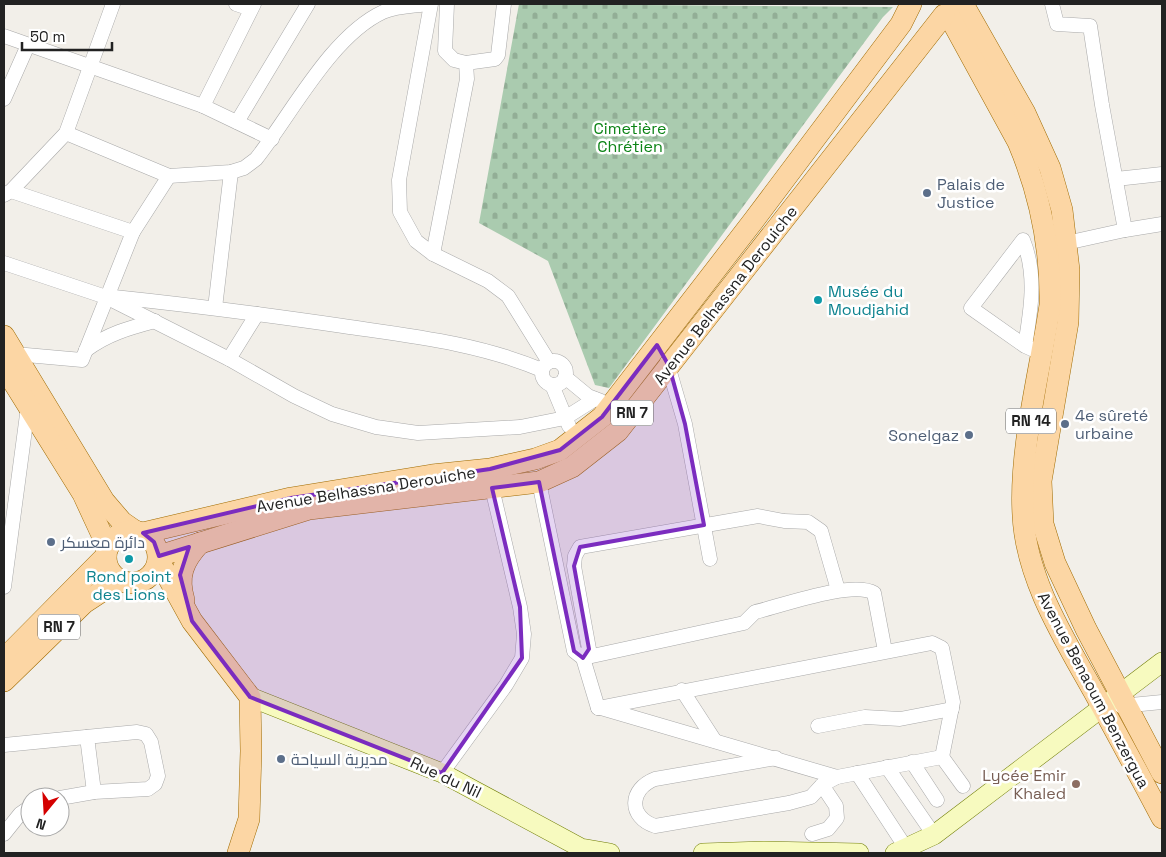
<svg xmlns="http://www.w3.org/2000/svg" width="1166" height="857" viewBox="0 0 1166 857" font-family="'Space Grotesk',Cairo,sans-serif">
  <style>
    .cemetery { fill: url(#cemetery-stones) }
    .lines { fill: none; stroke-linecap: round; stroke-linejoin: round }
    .street-casing { stroke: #a9a9a9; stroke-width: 15 }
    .secondary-casing { stroke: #707d05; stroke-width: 20 }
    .primary-casing { stroke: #a06b00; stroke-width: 22 }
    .street { stroke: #fff; stroke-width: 14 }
    .secondary { stroke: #f7fabf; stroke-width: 19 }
    .primary { stroke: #fcd6a4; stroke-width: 21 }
    .marked { fill: #7b2cbf; fill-opacity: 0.2; stroke: #7b2cbf; stroke-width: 4; stroke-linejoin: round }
    .service-dot { fill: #5c6f8a; stroke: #fff; stroke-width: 2 }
    .culture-dot { fill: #0f9aa8; stroke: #fff; stroke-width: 2 }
    .education-dot { fill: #8d6e63; stroke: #fff; stroke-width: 2 }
    .labels { text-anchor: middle; stroke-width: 5; stroke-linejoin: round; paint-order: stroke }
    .shield { fill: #fff; stroke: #646464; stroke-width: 1 }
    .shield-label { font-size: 15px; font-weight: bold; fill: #222 }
    .park-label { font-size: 16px; fill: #0c8416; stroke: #fff }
    .service-label { font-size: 16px; fill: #4e5e75; stroke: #fff; text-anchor: start }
    .culture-label { font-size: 16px; fill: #0d838f; stroke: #fff; text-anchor: start }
    .street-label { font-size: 16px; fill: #222; stroke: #fff }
    .education-label { font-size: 16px; fill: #785e54; stroke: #fff; text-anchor: end }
  </style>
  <defs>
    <pattern id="cemetery-stones" width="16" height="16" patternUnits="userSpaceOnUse" patternTransform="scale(1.25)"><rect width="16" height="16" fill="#aacbaf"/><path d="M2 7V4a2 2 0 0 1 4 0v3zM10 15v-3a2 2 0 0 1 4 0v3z" fill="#92ae96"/></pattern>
  </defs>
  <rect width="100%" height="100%" fill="#f2efe9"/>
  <path class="cemetery" d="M519 4 893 7 883 17 609 388 595 385 548 261 479 223Z"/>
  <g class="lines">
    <g class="street-casing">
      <g id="street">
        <path d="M236 4 251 9"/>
        <path d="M431 4 399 180 400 212 416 241 433 254 488 281 508 296 549 362"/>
        <path d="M1052 4 1057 24 1090 26 1102 105 1125 230 1066 243"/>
        <path d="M4 36 203 106 272 139"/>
        <path d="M466 63 495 59 498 55 504 4"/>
        <path d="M4 99 28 45"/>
        <path d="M203 106 254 4"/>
        <path d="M237 122 308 4"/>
        <path d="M66 133 169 176 231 172 244 168 256 159C291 115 331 36 383 12 396 6 413 6 428 4"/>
        <path d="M1116 179 1162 174"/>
        <path d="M11 191 133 232"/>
        <path d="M4 195 11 191 66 133 113 4"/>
        <path d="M1125 230 1162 224"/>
        <path d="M433 254 467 79 466 63 454 60 445 51 447 4"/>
        <path d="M4 263 106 297 229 359 294 396 332 414 376 427 418 433 520 427 565 418 595 399"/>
        <path d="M114 297C191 305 267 315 343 326 411 336 478 343 542 370"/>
        <path d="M215 308 231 172"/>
        <path d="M1025 346C1031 310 1037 274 1023 240L971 308 1025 346 1043 354"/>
        <path d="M86 350C107 334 129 328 155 321"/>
        <path d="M15 354 82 360 133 232 169 176"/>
        <path d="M229 359 257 314"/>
        <circle cx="554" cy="373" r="12"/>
        <path d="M667 362 685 424 710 559"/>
        <path d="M565 377 588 396 601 401"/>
        <path d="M552 385 569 426"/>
        <path d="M539 482 574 651 583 658 598 708"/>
        <path d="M4 587 28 407"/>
        <path d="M583 658 589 649 574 566 575 556 580 547 758 516 784 521 808 522 821 531 838 590"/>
        <path d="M583 658 744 623 755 612C781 606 852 580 874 593L885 651"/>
        <path d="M682 690 715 741"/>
        <path d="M1121 706 1162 702"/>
        <path d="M598 708 932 643 942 648 953 702 942 757 837 777 822 785"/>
        <path d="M601 708 837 777"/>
        <path d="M818 726 865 717 900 719 952 709"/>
        <path d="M87 737 94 792"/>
        <path d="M4 745 137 732 146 734 151 742 158 776 155 784 148 789 94 792 60 798"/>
        <path d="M942 757 963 786"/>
        <path d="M776 758 655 779C629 789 628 817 655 826L789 803 811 797 822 785 836 806 837 818 828 829 812 834"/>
        <path d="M912 762 937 800"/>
        <path d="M887 767 934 835"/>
        <path d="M442 773 506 685 522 658 524 634 520 607 492 488"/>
        <path d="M857 773 906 848"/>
        <path d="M4 834 20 814 30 807"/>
      </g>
    </g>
    <g class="secondary-casing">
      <g id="secondary">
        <path d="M250 697 442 773 581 848 610 853"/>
        <path d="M703 853 764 851 859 853"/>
        <path d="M895 853 934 835 1162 662"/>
      </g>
    </g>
    <g class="primary-casing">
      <g id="primary">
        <path d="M963 4 1025 113 1050 168 1062 210 1069 270 1068 322 1041 481 1043 524 1055 563 1086 629 1162 773"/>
        <path d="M948 14 1018 142C1040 194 1051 249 1050 305 1040 372 1019 449 1023 515 1026 579 1064 638 1094 692 1117 734 1140 776 1162 818"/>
        <path d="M4 336 104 501 122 522 135 531"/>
        <path d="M4 367 83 494 108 548"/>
        <circle cx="132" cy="557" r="26"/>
        <path d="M143 533 291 498 432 475 490 469 535 459 560 450 602 417 754 220 901 24 911 4"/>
        <path d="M159 556 309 509 539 482 572 467 618 431 944 15"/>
        <path d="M159 561 192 621 250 697 251 751 249 819 238 853"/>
        <path d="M184 600C177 576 183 561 200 543"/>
        <path d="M4 659 106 556"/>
        <path d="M4 681 84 603 119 580"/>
      </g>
    </g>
    <use href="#street" class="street"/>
    <use href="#secondary" class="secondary"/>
    <use href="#primary" class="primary"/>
  </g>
  <path class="marked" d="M657 345 669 366 685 424 704 525 580 547 574 566 589 649 583 658 574 651 539 482 492 488 520 607 522 658 442 773 250 697 192 621 180 575 189 547 159 556 154 542 143 533 291 498 490 469 560 450 602 417Z"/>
  <g class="service-dot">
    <circle cx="927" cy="193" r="5"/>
    <circle cx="1065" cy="424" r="5"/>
    <circle cx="969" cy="435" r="5"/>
    <circle cx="51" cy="542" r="5"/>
    <circle cx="281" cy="759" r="5"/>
  </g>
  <g class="culture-dot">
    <circle cx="818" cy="300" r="5"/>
    <circle cx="129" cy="559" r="5"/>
  </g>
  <circle class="education-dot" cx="1076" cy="784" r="5"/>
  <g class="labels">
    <g class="shield">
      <rect x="611" y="400.5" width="42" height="25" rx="4"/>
      <rect x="1006" y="408.5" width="50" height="25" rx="4"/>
      <rect x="38" y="614.5" width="42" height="25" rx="4"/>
    </g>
    <g class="shield-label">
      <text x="632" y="418">RN 7</text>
      <text x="1031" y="426">RN 14</text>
      <text x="59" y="632">RN 7</text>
    </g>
    <g class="park-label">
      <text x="630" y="134">Cimetière<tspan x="630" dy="18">Chrétien</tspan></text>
    </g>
    <g class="service-label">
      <text x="937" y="190">Palais de<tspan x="937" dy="18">Justice</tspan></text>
      <text x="1075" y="421">4e sûreté<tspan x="1075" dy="18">urbaine</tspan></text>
      <text x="959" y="441" text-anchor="end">Sonelgaz</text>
      <text x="61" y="548">دائرة معسكر</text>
      <text x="291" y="765">مديرية السياحة</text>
    </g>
    <g class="culture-label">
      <text x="828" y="297">Musée du<tspan x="828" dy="18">Moudjahid</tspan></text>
      <text x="129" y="582" text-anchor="middle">Rond point<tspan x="129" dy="18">des Lions</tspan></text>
    </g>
    <g class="street-label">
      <text transform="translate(725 295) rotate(-52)" y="6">Avenue Belhassna Derouiche</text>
      <text transform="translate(366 489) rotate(-9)" y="6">Avenue Belhassna Derouiche</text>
      <text transform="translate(1094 690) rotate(62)" y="6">Avenue Benaoum Benzergua</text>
      <text transform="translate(446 777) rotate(25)" y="6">Rue du Nil</text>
    </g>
    <g class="education-label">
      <text x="1066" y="781">Lycée Emir<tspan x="1066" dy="18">Khaled</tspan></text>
    </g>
  </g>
  <rect width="1166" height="857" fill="none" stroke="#222222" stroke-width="10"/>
  <g transform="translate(45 812) rotate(198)"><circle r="24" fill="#ffffff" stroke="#a7a7a7"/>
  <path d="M0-4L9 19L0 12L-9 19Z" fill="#d40000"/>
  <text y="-8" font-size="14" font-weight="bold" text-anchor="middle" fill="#222222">N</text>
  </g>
  <path d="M22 42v8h90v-8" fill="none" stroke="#222222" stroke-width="2.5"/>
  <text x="30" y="42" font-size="15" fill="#222222" stroke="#ffffff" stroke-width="4" paint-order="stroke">50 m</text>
</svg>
